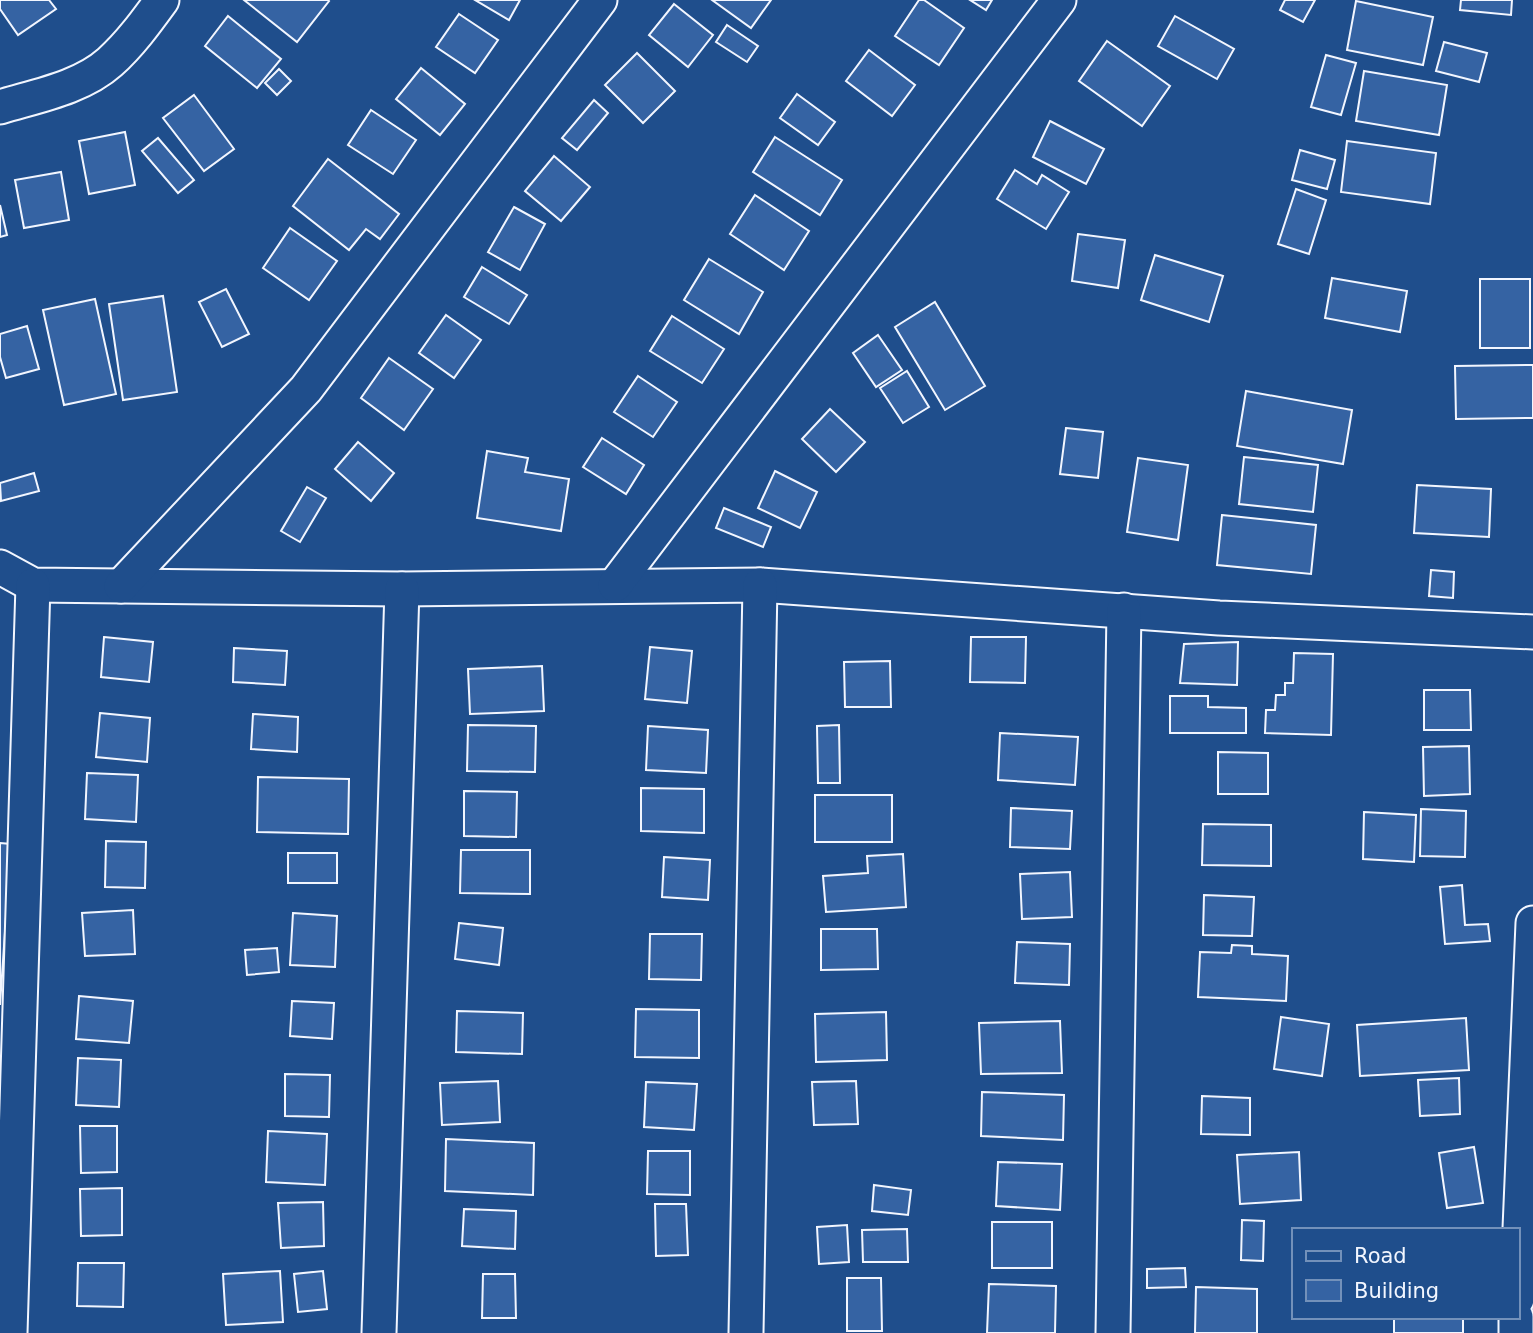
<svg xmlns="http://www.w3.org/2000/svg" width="1533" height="1333" viewBox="0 0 1533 1333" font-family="'DejaVu Sans',sans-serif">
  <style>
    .building { fill: #3563a3; stroke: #f2f6ff; stroke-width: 2 }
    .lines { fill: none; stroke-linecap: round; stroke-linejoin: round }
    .minor-casing { stroke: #f2f6ff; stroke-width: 37 }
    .minor { stroke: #1f4e8c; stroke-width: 33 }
  </style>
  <rect width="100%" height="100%" fill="#1f4e8c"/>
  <g class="building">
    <path d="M0 0H49L56 9 18 35 0 9Z"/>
    <path d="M244 0H328L329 1 297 42Z"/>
    <path d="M475 0H520L509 20Z"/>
    <path d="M712 0H771L751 28Z"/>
    <path d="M919 0H924L964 28 939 65 895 36Z"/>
    <path d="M970 0H992L986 10Z"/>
    <path d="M1285 0H1315L1303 22 1280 10Z"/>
    <path d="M1461 0H1512L1511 15 1460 10Z"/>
    <path d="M1356 1 1433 17 1423 65 1347 50Z"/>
    <path d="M674 4 713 35 688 67 649 35Z"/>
    <path d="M459 14 498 40 475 73 436 47Z"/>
    <path d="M228 16 281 59 257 88 205 46Z"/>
    <path d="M1175 16 1234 49 1217 79 1158 46Z"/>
    <path d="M727 25 758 46 747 62 716 42Z"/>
    <path d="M1107 41 1170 86 1142 126 1079 81Z"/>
    <path d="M1444 42 1487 53 1479 82 1436 71Z"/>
    <path d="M869 50 915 85 892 116 846 81Z"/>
    <path d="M637 53 675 91 643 123 605 85Z"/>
    <path d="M1326 55 1356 63 1341 115 1311 107Z"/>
    <path d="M421 68 465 104 440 135 396 99Z"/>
    <path d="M279 69 291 81 277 95 265 83Z"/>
    <path d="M1364 71 1447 85 1439 135 1356 121Z"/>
    <path d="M797 94 835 122 818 145 780 118Z"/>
    <path d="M194 95 234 149 204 171 163 118Z"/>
    <path d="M594 100 608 113 577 150 562 138Z"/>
    <path d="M371 110 416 140 393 174 348 145Z"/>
    <path d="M1050 121 1104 149 1086 184 1033 157Z"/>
    <path d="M125 132 135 185 89 194 79 141Z"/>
    <path d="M775 137 842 180 820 215 753 172Z"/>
    <path d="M158 138 194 180 178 193 142 151Z"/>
    <path d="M1347 141 1436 153 1430 204 1341 192Z"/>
    <path d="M1300 150 1335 160 1327 189 1292 180Z"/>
    <path d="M554 156 590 187 561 221 525 191Z"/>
    <path d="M328 159 399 214 380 239 366 229 349 250 293 206Z"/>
    <path d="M1015 170 1037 184 1042 175 1069 192 1046 229 997 199Z"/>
    <path d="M61 172 69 220 24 228 15 180Z"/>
    <path d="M1296 189 1326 200 1309 254 1278 244Z"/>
    <path d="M755 195 809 231 784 270 730 234Z"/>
    <path d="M0 205 7 235 0 237Z"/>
    <path d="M514 207 545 224 520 270 488 252Z"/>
    <path d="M290 228 337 261 309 300 263 268Z"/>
    <path d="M1078 234 1125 240 1118 288 1072 281Z"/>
    <path d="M1155 255 1223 276 1209 322 1141 300Z"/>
    <path d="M709 259 763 292 739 334 684 300Z"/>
    <path d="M482 267 527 295 509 324 464 297Z"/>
    <path d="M1332 278 1407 291 1400 332 1325 318Z"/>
    <rect x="1480" y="279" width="50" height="69"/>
    <path d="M226 289 249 334 222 347 199 302Z"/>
    <path d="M163 296 177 392 123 400 109 304Z"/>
    <path d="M95 299 116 394 64 405 43 310Z"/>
    <path d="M935 302 985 386 945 410 895 327Z"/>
    <path d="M446 315 481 340 454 378 419 353Z"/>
    <path d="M672 316 724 349 702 383 650 351Z"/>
    <path d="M27 326 39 369 6 378 0 357V334Z"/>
    <path d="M878 335 902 370 876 387 853 353Z"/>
    <path d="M389 358 433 389 404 430 361 398Z"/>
    <path d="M1533 365V418L1456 419 1455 366Z"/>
    <path d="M907 371 929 407 903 423 880 388Z"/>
    <path d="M638 376 677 402 653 437 614 412Z"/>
    <path d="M1246 391 1352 410 1343 464 1237 446Z"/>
    <path d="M830 409 865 442 836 472 802 439Z"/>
    <path d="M1066 428 1103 432 1098 478 1060 474Z"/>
    <path d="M602 438 644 465 626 494 583 467Z"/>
    <path d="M358 442 394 473 371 501 335 469Z"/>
    <path d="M487 451 528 458 525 472 569 479 561 531 477 518Z"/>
    <path d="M1244 457 1318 465 1313 512 1239 504Z"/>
    <path d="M1138 458 1188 465 1178 540 1127 532Z"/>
    <path d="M775 471 817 492 800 528 758 508Z"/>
    <path d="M34 473 39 491 1 501 0 483Z"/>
    <path d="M1417 485 1491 489 1489 537 1414 533Z"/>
    <path d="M307 487 326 498 300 542 281 531Z"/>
    <path d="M724 508 771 527 763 547 716 528Z"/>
    <path d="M1222 515 1316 525 1311 574 1217 565Z"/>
    <path d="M1431 570 1454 572 1453 598 1429 596Z"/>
    <path d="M104 637 153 642 149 682 101 677Z"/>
    <path d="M971 637H1026L1025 683 970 682Z"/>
    <path d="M1238 642 1237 685 1180 683 1184 644Z"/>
    <path d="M650 647 692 651 687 703 645 699Z"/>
    <path d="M234 648 287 651 285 685 233 682Z"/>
    <path d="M1294 653 1333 654 1331 735 1265 733 1266 710H1275L1276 695H1285V683H1293Z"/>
    <path d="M890 661 891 707H845L844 662Z"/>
    <path d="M542 666 544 711 470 714 468 669Z"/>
    <path d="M1424 690H1470L1471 730H1424Z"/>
    <path d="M1170 696H1208V707L1246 708V733H1170Z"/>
    <path d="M100 713 150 718 147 762 96 757Z"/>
    <path d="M253 714 298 717 297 752 251 749Z"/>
    <path d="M468 725 536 726 535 772 467 771Z"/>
    <path d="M839 725 840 783H818L817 726Z"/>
    <path d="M648 726 708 730 706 773 646 770Z"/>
    <path d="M1000 733 1078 737 1075 785 998 780Z"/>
    <path d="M1469 746 1470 794 1424 796 1423 747Z"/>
    <path d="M1218 752 1268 753V794H1218Z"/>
    <path d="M87 773 138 775 136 822 85 819Z"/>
    <path d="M258 777 349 779 348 834 257 832Z"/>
    <path d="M641 788 704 789V833L641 831Z"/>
    <path d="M464 791 517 792 516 837 464 836Z"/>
    <rect x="815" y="795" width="77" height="47"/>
    <path d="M1011 808 1072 811 1070 849 1010 847Z"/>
    <path d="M1421 809 1466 811 1465 857 1420 856Z"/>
    <path d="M1364 812 1416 815 1414 862 1363 859Z"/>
    <path d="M1203 824 1271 825V866L1202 865Z"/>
    <path d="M106 841 146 842 145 888 105 887Z"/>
    <path d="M0 843 11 844 0 1005Z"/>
    <path d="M461 850H530V894L460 893Z"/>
    <rect x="288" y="853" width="49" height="30"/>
    <path d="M903 854 906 907 826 912 823 876 868 873 867 856Z"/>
    <path d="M664 857 710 860 708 900 662 897Z"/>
    <path d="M1070 872 1072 917 1022 919 1020 874Z"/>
    <path d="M1462 885 1465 925 1488 924 1490 941 1445 944 1440 887Z"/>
    <path d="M1204 895 1254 897 1252 936 1203 935Z"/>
    <path d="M133 910 135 954 85 956 82 913Z"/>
    <path d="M293 913 337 916 335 967 290 965Z"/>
    <path d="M459 923 503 928 499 965 455 959Z"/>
    <path d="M821 929H877L878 969 821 970Z"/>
    <path d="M650 934H702L701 980 649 979Z"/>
    <path d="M1017 942 1070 944 1069 985 1015 983Z"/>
    <path d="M1232 945 1252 946V954L1288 956 1286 1001 1198 997 1200 952 1231 953Z"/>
    <path d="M277 948 279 972 247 975 245 950Z"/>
    <path d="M79 996 133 1001 129 1043 76 1039Z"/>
    <path d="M292 1001 334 1003 332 1039 290 1036Z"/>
    <path d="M636 1009 699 1010V1058L635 1057Z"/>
    <path d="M457 1011 523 1013 522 1054 456 1052Z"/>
    <path d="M886 1012 887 1060 816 1062 815 1014Z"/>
    <path d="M1281 1017 1329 1024 1322 1076 1274 1069Z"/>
    <path d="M1466 1018 1469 1070 1360 1076 1357 1025Z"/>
    <path d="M1060 1021 1062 1073 981 1074 979 1023Z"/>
    <path d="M78 1058 121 1060 119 1107 76 1105Z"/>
    <path d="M285 1074 330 1075 329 1117 285 1116Z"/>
    <path d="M1459 1078 1460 1114 1420 1116 1418 1080Z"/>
    <path d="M498 1081 500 1122 442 1125 440 1083Z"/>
    <path d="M856 1081 858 1124 814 1125 812 1082Z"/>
    <path d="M646 1082 697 1084 694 1130 644 1127Z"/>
    <path d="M982 1092 1064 1095 1063 1140 981 1136Z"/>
    <path d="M1202 1096 1250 1098V1135L1201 1134Z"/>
    <path d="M80 1126H117V1172L81 1173Z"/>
    <path d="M268 1131 327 1134 325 1185 266 1182Z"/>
    <path d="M446 1139 534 1143 533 1195 445 1191Z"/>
    <path d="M1474 1147 1483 1203 1447 1208 1439 1153Z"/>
    <path d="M648 1151H690V1195L647 1194Z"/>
    <path d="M1299 1152 1301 1200 1240 1204 1237 1155Z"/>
    <path d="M998 1162 1062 1164 1060 1210 996 1206Z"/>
    <path d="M874 1185 911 1190 908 1215 872 1211Z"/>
    <path d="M122 1188V1235L81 1236 80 1189Z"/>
    <path d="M323 1202 324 1246 281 1248 278 1203Z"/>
    <path d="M655 1204H686L688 1255 656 1256Z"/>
    <path d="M464 1209 516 1211 515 1249 462 1246Z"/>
    <path d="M1242 1220 1264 1221 1263 1261 1241 1260Z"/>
    <rect x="992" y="1222" width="60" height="46"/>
    <path d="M847 1225 849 1262 819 1264 817 1227Z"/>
    <path d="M907 1229 908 1262H863L862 1230Z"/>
    <path d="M78 1263H124L123 1307 77 1306Z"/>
    <path d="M1185 1268 1186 1287 1147 1288V1269Z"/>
    <path d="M280 1271 283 1322 226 1325 223 1274Z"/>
    <path d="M323 1271 327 1309 298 1312 294 1274Z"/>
    <path d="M483 1274H515L516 1318H482Z"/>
    <path d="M847 1278H881L882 1331H847Z"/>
    <path d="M989 1284 1056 1286 1055 1333H987Z"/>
    <path d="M1196 1287 1257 1289V1333H1195Z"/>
    <rect x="1394" y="1317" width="69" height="16"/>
  </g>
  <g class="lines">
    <g class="minor-casing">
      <g id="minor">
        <path d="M0 107C36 96 81 88 110 62 130 44 146 22 162 0"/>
        <path d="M0 567 33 585 402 589 760 585 1219 618 1533 632"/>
        <path d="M615 585 1059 0"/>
        <path d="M121 586 306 389 600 0"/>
        <path d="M1517 1299 1533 923"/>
        <path d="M10 1333 33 585"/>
        <path d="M379 1333 402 589"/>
        <path d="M746 1333 760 585"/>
        <path d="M1113 1333 1124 610"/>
        <path d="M1516 1333V1317"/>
      </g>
    </g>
    <use href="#minor" class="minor"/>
  </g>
  <rect x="1292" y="1228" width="228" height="91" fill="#1f4e8c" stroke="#7391ba" stroke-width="2"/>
  <rect x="1306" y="1251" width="35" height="10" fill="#1f4e8c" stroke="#7391ba" stroke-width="2"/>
  <text x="1354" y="1263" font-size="21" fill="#f2f6ff">Road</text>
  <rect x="1306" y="1280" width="35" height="21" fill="#3563a3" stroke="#7391ba" stroke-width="2"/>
  <text x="1354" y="1298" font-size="21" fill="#f2f6ff">Building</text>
</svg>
